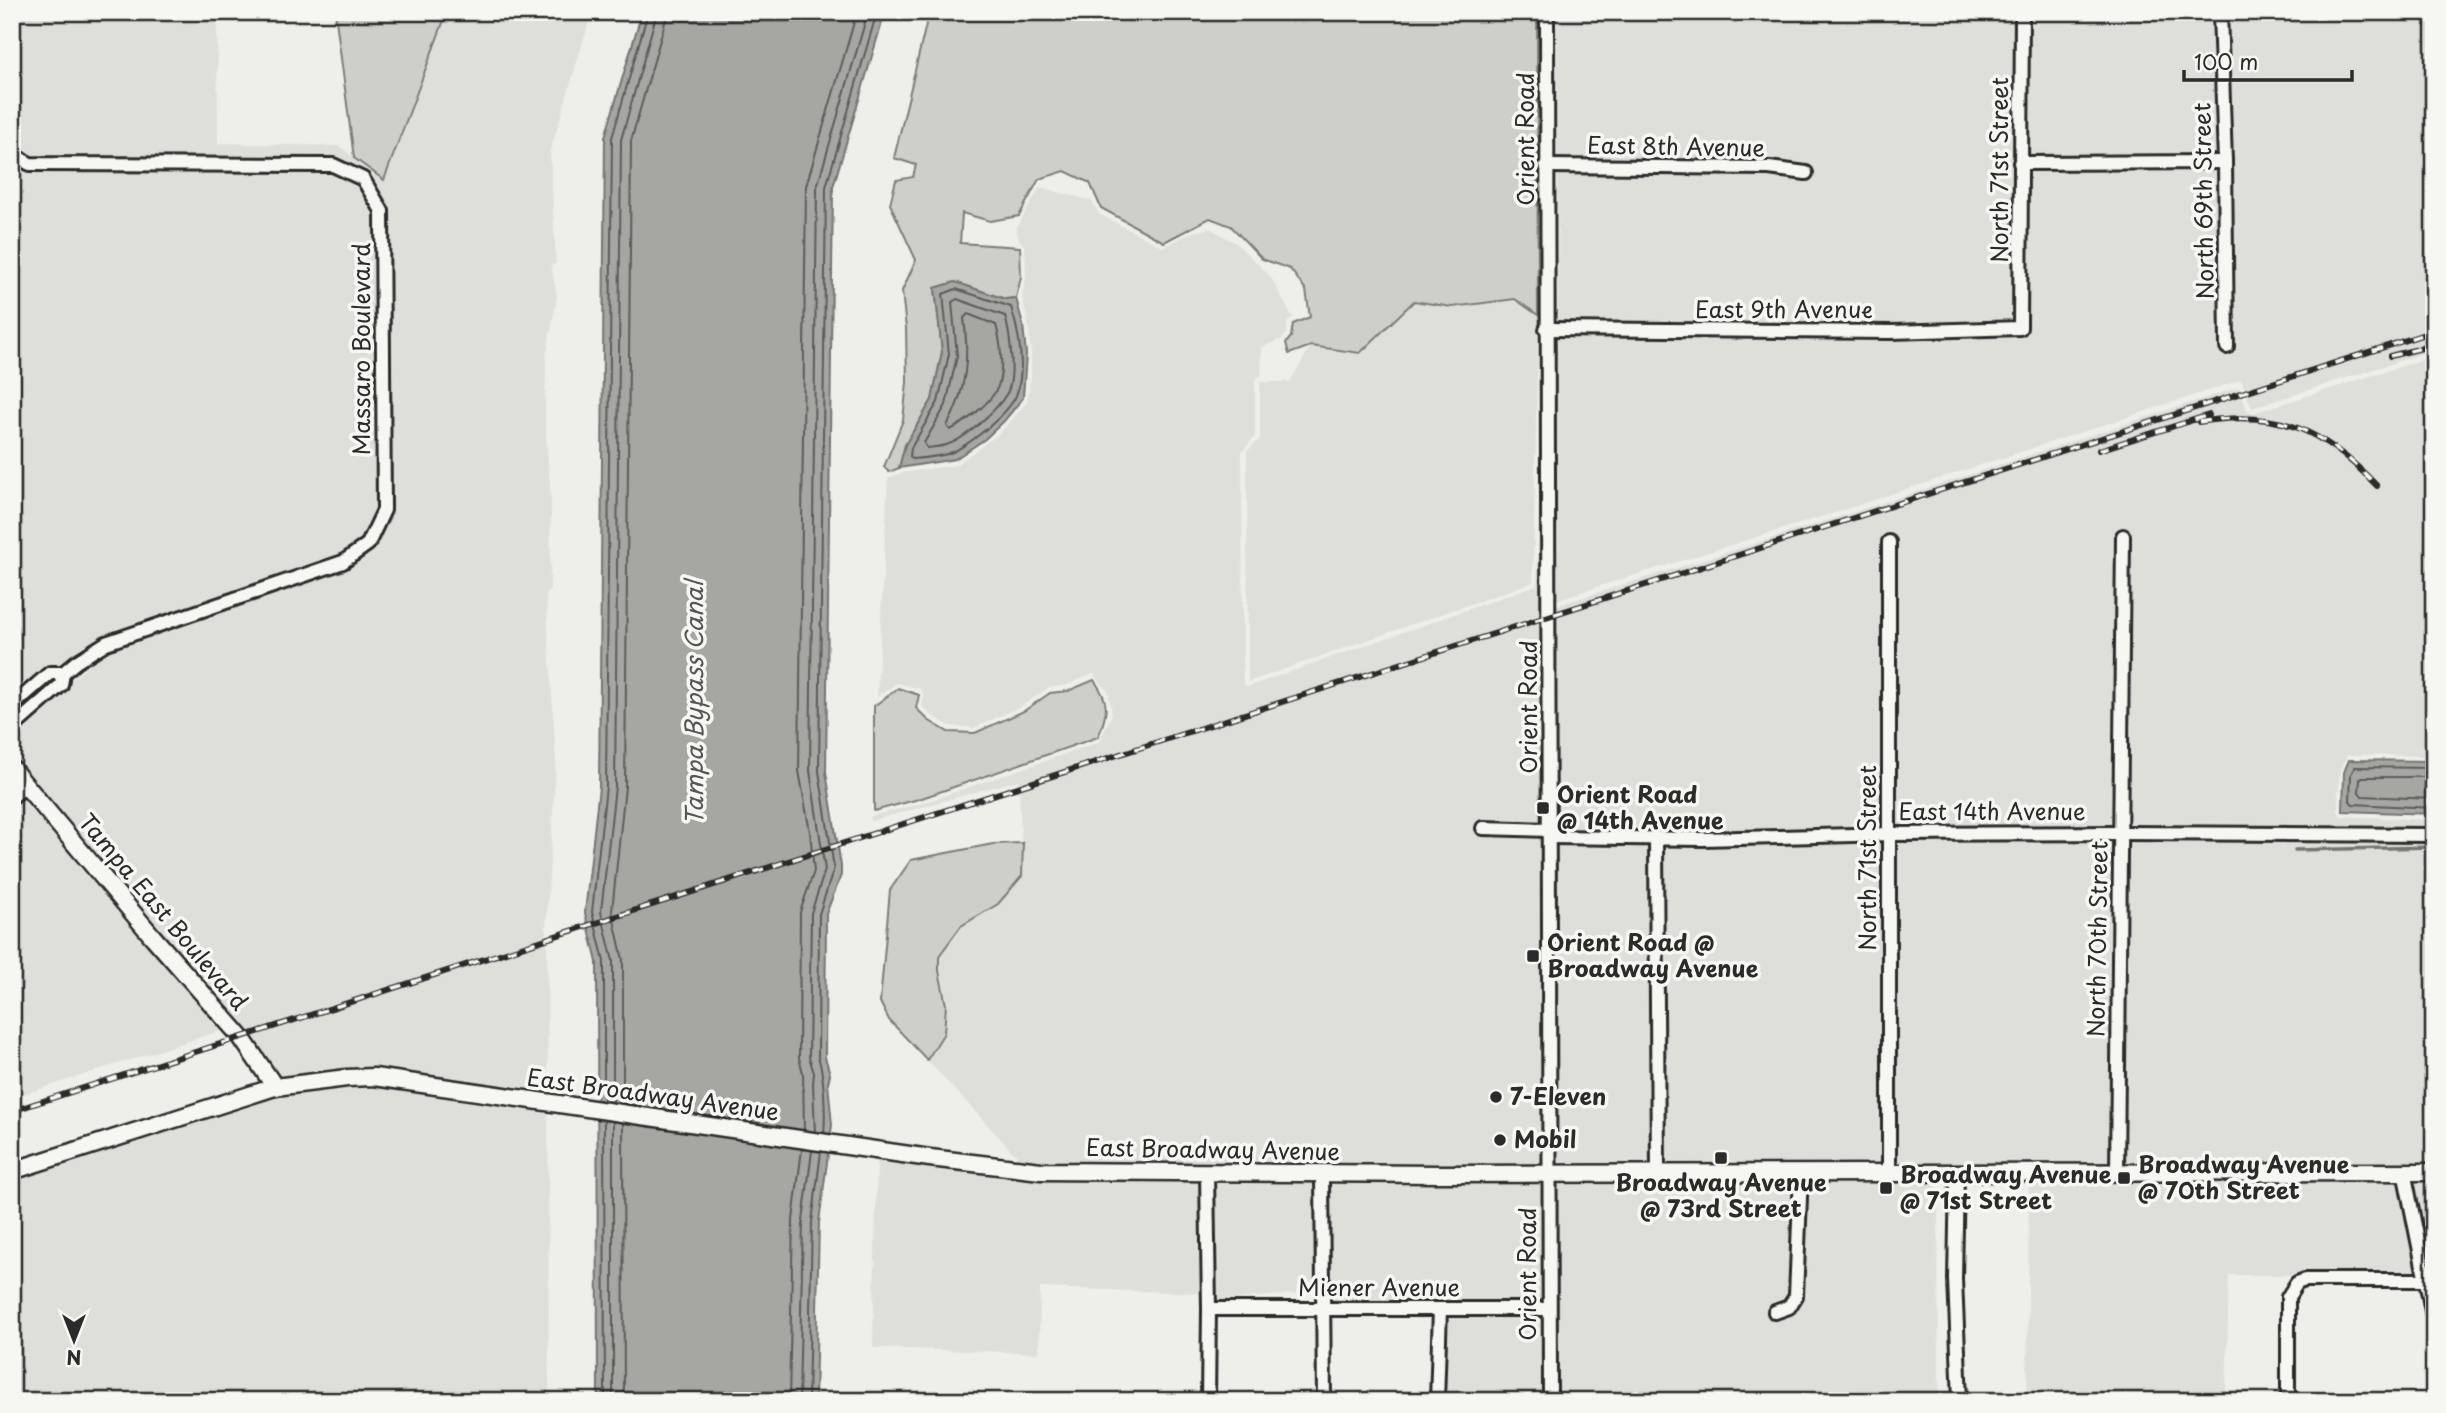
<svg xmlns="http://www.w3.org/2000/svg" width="2446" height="1413" viewBox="0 0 2446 1413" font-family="'Playpen Sans',sans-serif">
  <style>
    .built { fill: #dededb }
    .green { fill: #cececa; stroke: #7c7c7a; stroke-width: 2 }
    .water { fill: #a6a6a3; stroke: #757573; stroke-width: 2 }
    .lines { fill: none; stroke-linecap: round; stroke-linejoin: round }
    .shore { stroke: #5c5c5b; stroke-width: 2 }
    .stream { stroke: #757573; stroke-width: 3.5 }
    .minor-casing { stroke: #2b2b2b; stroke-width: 18 }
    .major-casing { stroke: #2b2b2b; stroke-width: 21 }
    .minor { stroke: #f6f6f2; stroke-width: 12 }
    .major { stroke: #f6f6f2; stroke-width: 16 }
    .rail-casing { stroke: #2b2b2b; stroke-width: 6 }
    .rail { stroke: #f6f6f2; stroke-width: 3.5; stroke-dasharray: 10; stroke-linecap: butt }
    .poi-dot { fill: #2b2b2b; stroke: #f6f6f2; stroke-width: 2.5 }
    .labels { text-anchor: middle; stroke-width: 7; stroke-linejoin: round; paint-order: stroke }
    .street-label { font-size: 23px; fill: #2b2b2b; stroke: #f6f6f2 }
    .poi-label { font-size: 23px; font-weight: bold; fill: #2b2b2b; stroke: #f6f6f2; text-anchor: start }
    .water-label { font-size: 24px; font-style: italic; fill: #565655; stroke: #f6f6f2 }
  </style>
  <rect width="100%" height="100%" fill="#eeeeea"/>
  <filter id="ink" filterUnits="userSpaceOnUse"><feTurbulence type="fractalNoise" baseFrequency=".0143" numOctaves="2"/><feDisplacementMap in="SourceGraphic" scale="14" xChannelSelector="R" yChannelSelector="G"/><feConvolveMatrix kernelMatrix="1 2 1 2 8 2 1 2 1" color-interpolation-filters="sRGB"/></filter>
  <g filter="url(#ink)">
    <g class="built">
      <path d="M12 12H217L218 143 339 146 384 180 447 12H592L550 152 556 264 551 265 557 296 546 358 545 418 551 502 550 589 546 595 556 761 546 930H547L548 1096 391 1074 279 1080 12 760V730L108 649 345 568 371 549 389 513 387 208 368 175 333 158 31 157 12 147Z"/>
      <path d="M1557 12H2434V350L2252 408 2241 380 1840 511 1549 602 1558 325Z"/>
      <path d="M12 161 30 170 332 171 359 184 376 213 378 508 363 539 341 556 104 637 12 714Z"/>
      <path d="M1040 187 1092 201 1099 214 1163 247 1193 232 1209 228 1236 243 1270 276 1293 318 1288 321 1286 334 1282 339 1262 347 1261 376 1257 377 1255 382V437L1242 451 1243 682 1247 687 1537 585 1541 441 1544 823 1478 822V834L1544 836 1543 1168 1207 1166 1206 1162 1070 1165 1023 1163 927 1060 944 1033 946 1005 939 971V956L961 926 998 904 1022 876 1019 780 871 821V816L920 804 1099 742 1112 714 1108 691 1093 674 1067 685 1048 688 1022 706 974 728 950 726 931 715 922 706 924 695 920 689 897 683 877 697 888 478 901 473 956 465 1000 433 1027 402 1031 376V353L1028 324 1022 296 1026 277 1025 247 1020 241 1016 229Z"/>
      <path d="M1515 299 1538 315 1533 582 1248 682 1247 451 1260 439V382H1290L1311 346 1360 353 1414 301 1452 307Z"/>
      <path d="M2434 356V756L2347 755 2340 770 2338 798V811L2341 816 2434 820V829L2127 826 2129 530H2118L2115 826 1895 827V536H1884V827L1702 832 1556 830 1555 606 1842 516 2239 387 2248 412 2253 413Z"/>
      <path d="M25 794 226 1029 12 1098V805Z"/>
      <path d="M2115 839 2111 1168 1895 1166V840Z"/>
      <path d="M2127 839 2434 842V1165L2408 1163 2122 1168Z"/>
      <path d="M1884 840V1166L1664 1168 1662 844Z"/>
      <path d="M1556 843 1650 844 1652 1168H1554Z"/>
      <path d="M374 1084 548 1109 549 1401H12V1178L273 1095 347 1085Z"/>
      <path d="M877 1157 1201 1179 1203 1293 1040 1288 1039 1353 873 1348Z"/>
      <path d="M2399 1177 2417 1274 2229 1275 2226 1401H2027L2029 1180Z"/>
      <path d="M2411 1178H2434V1276H2430Z"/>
      <path d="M1213 1179 1316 1181 1319 1303H1315L1314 1292 1215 1301Z"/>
      <path d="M1795 1180 1791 1294 1785 1302 1768 1308 1772 1320 1791 1314 1802 1297 1807 1180H1938L1939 1401H1556L1554 1181Z"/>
      <path d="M1328 1181H1543V1303H1330Z"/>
      <path d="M1445 1316H1543L1544 1401H1443Z"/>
    </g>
    <g class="green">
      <path d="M335 12H447L384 180 354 158Z"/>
      <path d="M929 12H1537L1538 315 1515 299 1452 307 1414 301 1360 353 1311 346 1289 354 1286 343 1291 337 1293 324 1310 317 1306 290 1290 269 1262 259 1231 226 1210 218 1164 242 1101 208 1090 183 1065 171 1039 179 1019 216 990 221 962 213 960 243 1020 247 1021 277 1016 298 1005 299 955 282 935 288 942 352 932 400 905 445 899 468 889 472 884 467 903 420 907 382 906 329 902 291 916 260 890 204 896 180 913 177 916 165 894 158Z"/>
      <path d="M1094 680C1110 702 1108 713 1098 737L919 799 874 811V706L898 688 919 695 916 708 928 720 948 732 975 733 1024 711 1050 693 1068 691Z"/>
      <path d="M1023 843 1022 876 998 904 961 926 939 956V971L946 1005 944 1033 927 1060 889 1020 880 1002 890 890 911 860 993 844Z"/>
    </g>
    <g class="water">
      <path d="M642 12H885L833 187 826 772 841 866V875L826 914 825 1057 830 1074 828 1083 832 1125 819 1222 815 1401H598L597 962 585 913 599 787 605 137Z"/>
      <path d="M955 282 1005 299 1016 298 1023 325 1026 354 1023 398 1004 421 985 439 955 459 899 468 905 445 932 400 942 352 935 288Z"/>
      <path d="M2349 760 2434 761V814L2343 811 2344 772Z"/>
    </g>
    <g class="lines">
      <g class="shore">
        <path d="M956 289 1011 307C1019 333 1025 367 1017 393 1011 412 972 442 955 451 943 457 925 458 912 459L910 456 911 448 938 402 949 354 943 294Z"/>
        <path d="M957 299 1005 316C1010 334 1016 377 1007 393 998 409 966 438 949 444 942 447 933 447 927 448L924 443 946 405 957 356 952 302Z"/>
        <path d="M968 314 996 325C1001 342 1004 369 998 386 993 401 964 424 950 430L947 426C967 390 969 357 964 318Z"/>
        <path d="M2434 768 2355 767 2351 774 2350 801 2353 804 2434 808"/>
        <path d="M2434 777H2362L2360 779 2359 792 2362 796 2434 799"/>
        <path d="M604 1101V961L592 912 606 787 612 138 648 12"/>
        <path d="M613 1102V961L601 912 615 787 621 140 657 12"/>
        <path d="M623 1104V960L612 911 625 787 631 141 668 12"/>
        <path d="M604 1120 605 1401"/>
        <path d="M613 1122V1401"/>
        <path d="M623 1123 624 1401"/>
        <path d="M804 1130 803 1073 799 1058 800 912 814 871 810 832 799 771 806 186 857 12"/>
        <path d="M815 1132 813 1084 814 1073 809 1057 811 913 825 870 810 771 817 187 868 12"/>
        <path d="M824 1133C826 1115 824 1072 818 1057L819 914 834 868 819 771 826 187 877 12"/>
        <path d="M789 1401 793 1220 802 1149"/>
        <path d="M799 1401 803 1221 812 1151"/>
        <path d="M808 1401 812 1222 821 1152"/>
      </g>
      <path class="stream" d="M2295 850 2434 847"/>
      <g class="minor-casing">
        <g id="minor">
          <path d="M1547 12 1550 1401"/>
          <path d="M2220 12 2225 162 2227 347"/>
          <path d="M12 154 30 164 333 165 363 179 382 211 384 510 368 544 343 562 106 643 76 662 63 673 61 685 12 728"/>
          <path d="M2020 163 2225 162"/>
          <path d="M1546 166 1769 168 1806 173"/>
          <path d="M1546 329 1891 332 2020 328 2022 12"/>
          <path d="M1889 542V1173"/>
          <path d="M12 706 50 673H63"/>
          <path d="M12 797 26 785"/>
          <path d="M1483 828 1550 830"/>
          <path d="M1550 837 1702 839 1890 834 2121 833 2434 835"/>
          <path d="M1656 838 1658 1174"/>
          <path d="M2404 1171 2434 1321"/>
          <path d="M1207 1172 1209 1309 1208 1401"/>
          <path d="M1322 1174 1324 1401"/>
          <path d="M1957 1174 1955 1279 1960 1401"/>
          <path d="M2117 1174 2123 536"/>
          <path d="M1209 1309H1549"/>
          <path d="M1775 1312 1789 1307 1796 1296 1801 1173"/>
          <path d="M1437 1401 1440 1309"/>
          <path d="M2288 1401V1297L2297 1283 2305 1280H2424"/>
        </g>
      </g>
      <g class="major-casing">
        <g id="major">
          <path d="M12 769 153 937 241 1037 275 1087"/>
          <path d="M12 1171 275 1087 347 1078 374 1077 930 1158 1041 1171 1440 1174 2434 1172"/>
        </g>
      </g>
      <use href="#minor" class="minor"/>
      <use href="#major" class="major"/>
      <g class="rail-casing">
        <g id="rail">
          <path d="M2390 356 2434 345"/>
          <path d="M2199 422C2278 409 2323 429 2377 486"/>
          <path d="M2099 450 2209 415"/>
          <path d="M12 1111 2434 331"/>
        </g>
      </g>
      <use href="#rail" class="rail"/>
    </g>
  </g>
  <g class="poi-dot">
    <rect x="1536" y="801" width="14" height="14" rx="3.5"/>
    <rect x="1526" y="949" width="14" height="14" rx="3.5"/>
    <circle cx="1496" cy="1097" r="7"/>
    <circle cx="1500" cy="1140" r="7"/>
    <rect x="1714" y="1151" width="14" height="14" rx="3.5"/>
    <rect x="2117" y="1171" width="14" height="14" rx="3.5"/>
    <rect x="1879" y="1181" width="14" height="14" rx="3.5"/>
  </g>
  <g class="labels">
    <g class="street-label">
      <text transform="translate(1526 139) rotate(-90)" y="8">Orient Road</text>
      <text transform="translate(1676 147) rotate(1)" y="8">East 8th Avenue</text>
      <text transform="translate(2000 170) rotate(-90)" y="8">North 71st Street</text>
      <text transform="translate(2204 201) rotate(-91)" y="8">North 69th Street</text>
      <text x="1784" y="318">East 9th Avenue</text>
      <text transform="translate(362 349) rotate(-90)" y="8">Massaro Boulevard</text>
      <text transform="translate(1529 707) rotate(-90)" y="8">Orient Road</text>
      <text x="1992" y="820">East 14th Avenue</text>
      <text transform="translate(1868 858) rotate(-90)" y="8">North 71st Street</text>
      <text transform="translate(163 912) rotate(50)" y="8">Tampa East Boulevard</text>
      <text transform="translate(2098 939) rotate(-89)" y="8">North 70th Street</text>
      <text transform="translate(653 1095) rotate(8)" y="8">East Broadway Avenue</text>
      <text transform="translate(1213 1150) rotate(1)" y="8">East Broadway Avenue</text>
      <text transform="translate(1528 1274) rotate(-90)" y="8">Orient Road</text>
      <text x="1379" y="1296">Miener Avenue</text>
    </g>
    <g class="poi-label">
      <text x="1557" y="803">Orient Road<tspan x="1557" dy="26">@ 14th Avenue</tspan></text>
      <text x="1547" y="951">Orient Road @<tspan x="1547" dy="26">Broadway Avenue</tspan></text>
      <text x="1510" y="1105">7-Eleven</text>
      <text x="1514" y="1148">Mobil</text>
      <text x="2138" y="1173">Broadway Avenue<tspan x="2138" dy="26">@ 70th Street</tspan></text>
      <text x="1900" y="1183">Broadway Avenue<tspan x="1900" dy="26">@ 71st Street</tspan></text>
      <text x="1721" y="1191" text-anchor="middle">Broadway Avenue<tspan x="1721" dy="26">@ 73rd Street</tspan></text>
    </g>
    <g class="water-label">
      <text transform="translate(695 703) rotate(-90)" y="8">Tampa Bypass Canal</text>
    </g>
  </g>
  <rect width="2446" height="1413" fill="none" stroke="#f6f6f2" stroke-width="42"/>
  <rect x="21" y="21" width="2404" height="1371" fill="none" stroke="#2b2b2b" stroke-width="2.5" filter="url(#ink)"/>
  <g transform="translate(74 1340) rotate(180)" stroke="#f6f6f2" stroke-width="5" paint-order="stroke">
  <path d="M0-5L12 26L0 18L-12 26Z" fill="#2b2b2b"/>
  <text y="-10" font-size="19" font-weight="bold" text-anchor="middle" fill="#2b2b2b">N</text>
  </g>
  <path d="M2184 70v10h168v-10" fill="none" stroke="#2b2b2b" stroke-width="3.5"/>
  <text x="2194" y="70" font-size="21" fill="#2b2b2b" stroke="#f6f6f2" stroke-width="5" paint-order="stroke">100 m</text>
</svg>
